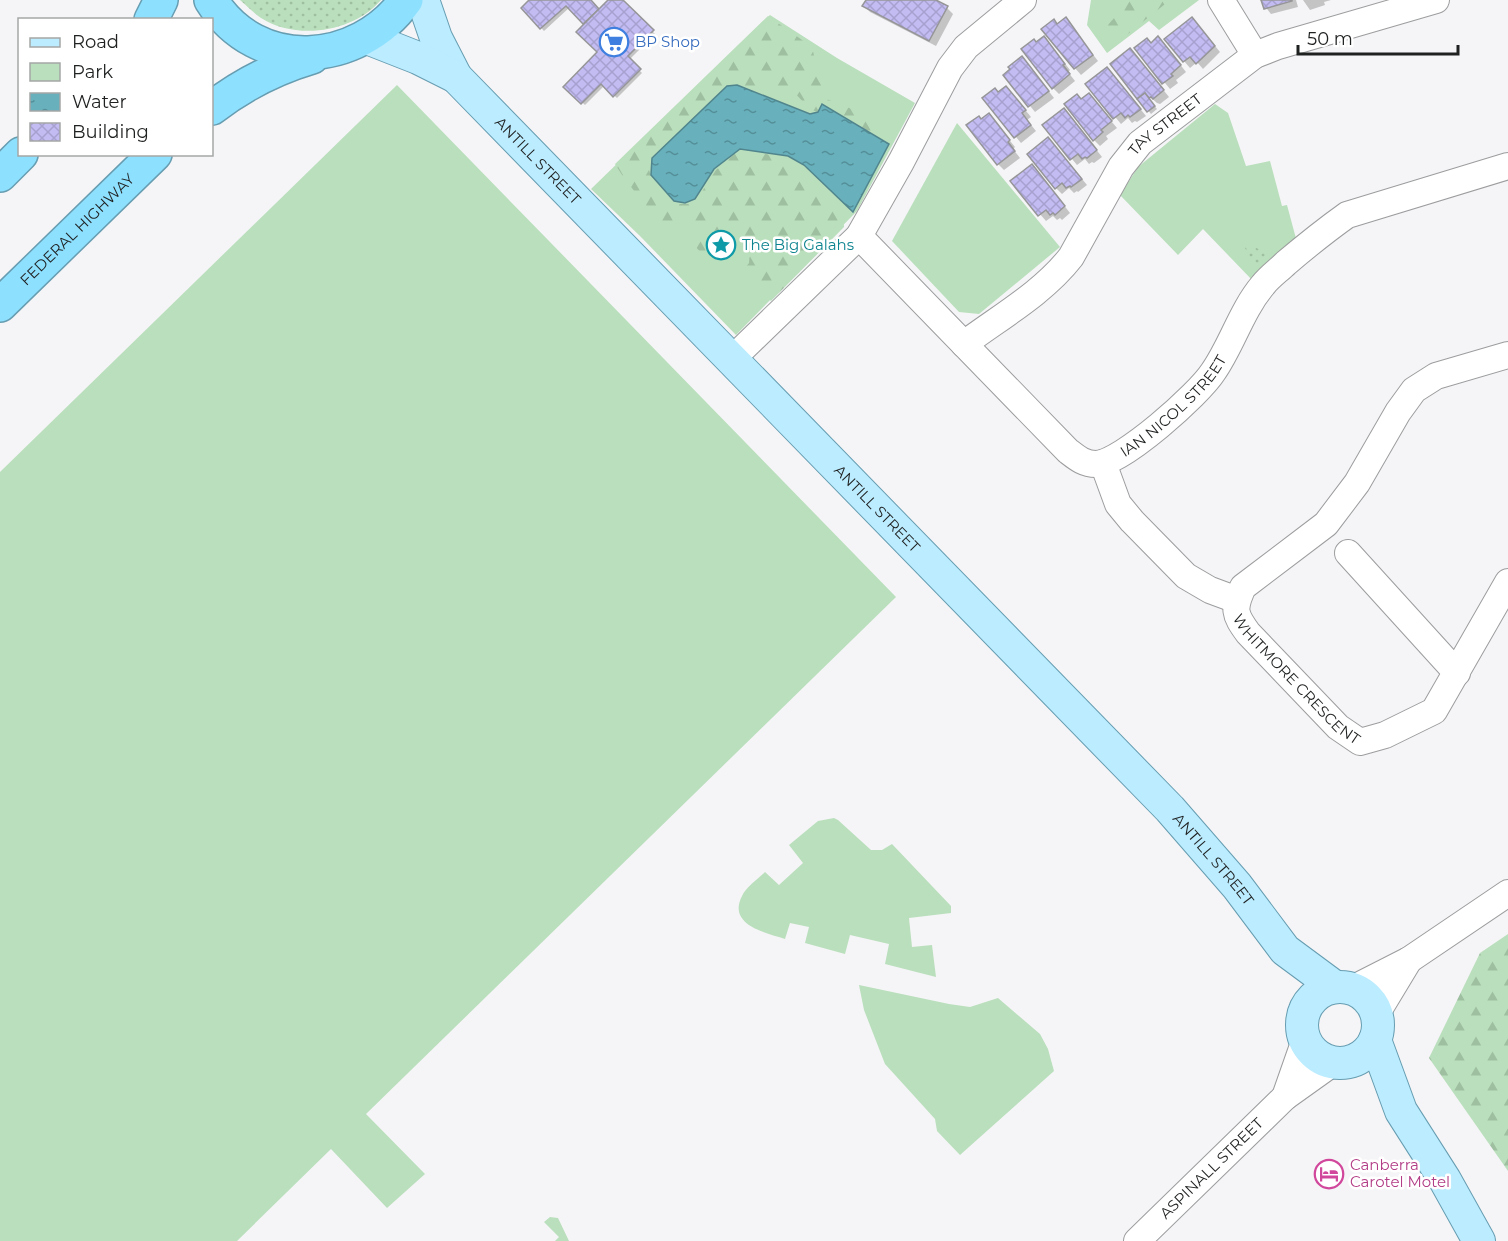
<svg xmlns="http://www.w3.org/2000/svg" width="1508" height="1241" viewBox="0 0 1508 1241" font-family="Montserrat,sans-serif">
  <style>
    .green { fill: #badfbc }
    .forest { fill: url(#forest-firs) }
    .garden { fill: url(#garden-dots) }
    .water { fill: url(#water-ripples); stroke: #51858d; stroke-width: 1.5 }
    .shadow { fill: #0003 }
    .building { fill: url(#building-cross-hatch); stroke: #969698; stroke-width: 1.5 }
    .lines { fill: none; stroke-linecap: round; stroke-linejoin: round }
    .minor-casing { stroke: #9c9d9e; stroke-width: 28 }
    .major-casing { stroke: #679db1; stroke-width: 34 }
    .highway-casing { stroke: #679db1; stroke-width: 36 }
    .minor { stroke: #fff; stroke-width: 26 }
    .major { stroke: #bbecff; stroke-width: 32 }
    .highway { stroke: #8ee0ff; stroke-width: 33 }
    .labels { text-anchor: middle; stroke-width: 5; stroke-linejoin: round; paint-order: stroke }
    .shop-label { font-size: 15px; fill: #366cbe; stroke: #fff; text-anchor: start }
    .street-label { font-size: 15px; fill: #1f2020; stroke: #fff }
    .culture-label { font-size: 15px; fill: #0d838f; stroke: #fff; text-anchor: start }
    .hotel-label { font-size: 15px; fill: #b23c85; stroke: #fff; text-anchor: start }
  </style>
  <defs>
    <pattern id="forest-firs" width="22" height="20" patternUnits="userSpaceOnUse" patternTransform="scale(1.5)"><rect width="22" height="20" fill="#badfbc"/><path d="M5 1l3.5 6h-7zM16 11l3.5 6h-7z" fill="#9fbfa1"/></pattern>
    <pattern id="garden-dots" width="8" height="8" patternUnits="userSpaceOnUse" patternTransform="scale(1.5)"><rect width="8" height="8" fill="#badfbc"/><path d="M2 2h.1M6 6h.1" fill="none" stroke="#9fbfa1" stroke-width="1.8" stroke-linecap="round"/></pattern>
    <pattern id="water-ripples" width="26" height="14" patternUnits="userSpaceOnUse" patternTransform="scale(1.5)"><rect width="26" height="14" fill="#67b0bc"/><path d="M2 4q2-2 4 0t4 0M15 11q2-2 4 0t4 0" fill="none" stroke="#548f98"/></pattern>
    <pattern id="building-cross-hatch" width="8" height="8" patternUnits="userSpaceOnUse" patternTransform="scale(1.5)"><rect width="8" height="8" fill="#c2bcf2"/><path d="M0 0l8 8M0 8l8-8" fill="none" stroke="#a6a1cf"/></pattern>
  </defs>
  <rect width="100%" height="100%" fill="#f5f5f7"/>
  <g class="green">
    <path d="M1091 0H1199L1159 30 1149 21 1107 53 1087 25Z"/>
    <path d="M770 15 837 58 915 103 857 211 736 335 640 236 591 189Z"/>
    <path d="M397 85 896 597 366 1114 425 1174 387 1208 331 1149 237 1241H0V472Z"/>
    <path d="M1215 104 1228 113 1246 166 1270 161 1282 206 1287 205 1298 246 1254 282 1203 229 1178 255 1120 195 1138 167Z"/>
    <path d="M957 123 1060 247 979 314 959 312 892 241Z"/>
    <path d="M834 818 838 820 871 850H882L892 844 951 906V913L909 918 912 947 932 945 936 977 885 964 889 944 850 935 845 954 805 943 809 927 790 923 785 939C766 933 727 925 742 896 746 887 758 879 765 872L779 885 803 863 789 845 818 821Z"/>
    <path d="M859 985 949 1004 970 1007 998 998 1040 1034 1048 1049 1054 1071 960 1155 937 1131 935 1119 885 1064 864 1010Z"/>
    <path d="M550 1217 558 1218 569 1241H555L559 1237 544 1222Z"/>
  </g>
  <g class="forest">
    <path d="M1130 0H1170L1108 50 1099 35Z"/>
    <path d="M768 16 812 47 824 98 862 113 876 131 870 135 847 119 811 110 788 86 750 87 727 92 708 101 653 152 648 167 653 182 673 204H694L716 170 740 149 787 158 804 169 843 211 844 227 771 301 742 272 749 263 750 249 735 243 705 257 694 245 689 221H682L670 229C651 213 628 185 615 164Z"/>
    <path d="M1508 934V1171L1429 1058 1480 953Z"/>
  </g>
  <g class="garden">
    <path d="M240 0H381C354 32 297 41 261 18 254 13 247 6 240 0Z"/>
    <path d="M1246 242 1260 250 1270 251V253L1258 264 1254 265 1244 246Z"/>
  </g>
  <path class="water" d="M737 85 810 114 818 112 822 104 889 144 853 212 804 165 788 156 740 149 714 169 695 199 685 203 674 201 651 175 652 158 727 86Z"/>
  <g class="shadow">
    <path d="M531 0H589L599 11 610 0H621L655 34 629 60 642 73 617 98 604 86 585 105 566 87 599 52 586 24 570 7 544 31 523 8Z"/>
    <path d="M867 0H932L947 8 953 14 936 46 870 12 864 6Z"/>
    <path d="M1260 0H1296L1298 7 1271 14Z"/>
    <path d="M1303 0H1331L1324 2 1325 5 1310 10Z"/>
    <path d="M1058 25 1071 26 1098 61 1081 75 1075 68Z"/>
    <path d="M1198 25 1220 52 1203 69 1197 62 1190 68 1184 61Z"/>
    <path d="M1050 44 1070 70 1068 72 1075 81 1059 94 1053 88Z"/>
    <path d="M1151 44H1164L1186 72 1176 80 1178 83 1170 89 1136 48Z"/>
    <path d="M1136 56 1169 97 1160 104 1157 103 1149 96 1148 98 1157 109 1151 114 1112 65Z"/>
    <path d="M1028 64 1054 98 1035 112 1005 75Z"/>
    <path d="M1113 75 1146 116 1137 122 1135 121 1132 123 1128 118 1121 124 1088 84Z"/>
    <path d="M999 93 1012 94 1031 117 1027 120 1036 131 1021 143 984 98Z"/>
    <path d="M1089 95 1117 128 1106 136 1108 139 1100 146 1094 140 1082 100Z"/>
    <path d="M1070 116 1102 157 1094 163 1092 162 1089 164 1085 159 1077 165 1044 125Z"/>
    <path d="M981 120 994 121 1015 147 1013 149 1020 158 1004 170 998 164Z"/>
    <path d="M1054 145 1087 185 1078 192 1077 191 1074 193 1069 188 1062 194 1056 188Z"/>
    <path d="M1038 172 1070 213 1062 220 1060 218 1057 220 1053 216 1046 221 1012 182Z"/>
  </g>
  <g class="building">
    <path d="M529 0H591L599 9 583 24 566 6 540 29 521 8Z"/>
    <path d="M608 0H623L654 30 628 56 641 69 613 97 601 84 581 104 563 87 597 52 576 32Z"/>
    <path d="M866 0H936L948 6 929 41 862 6Z"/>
    <path d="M1261 0H1292V1L1264 9Z"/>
    <path d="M1066 17 1093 55 1074 69 1041 29 1054 19 1057 24Z"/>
    <path d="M1192 17 1215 46 1196 64 1190 57 1183 62 1164 39Z"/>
    <path d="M1044 36 1065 64 1063 65 1070 74 1052 89 1021 49 1034 39 1036 42Z"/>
    <path d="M1158 36 1181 65 1171 74 1173 76 1162 84 1134 48 1147 38 1151 43Z"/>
    <path d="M1130 48 1164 90 1153 99 1151 97 1149 98 1145 93 1137 99 1110 64Z"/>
    <path d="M1022 56 1049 91 1028 107 1003 75 1010 69 1008 67Z"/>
    <path d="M1107 67 1141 109 1130 117 1128 115 1125 118 1121 113 1113 119 1085 84Z"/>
    <path d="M1006 86 1026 110 1022 113 1031 125 1014 138 982 98 995 88 998 92Z"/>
    <path d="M1089 93 1112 121 1101 130 1103 132 1093 141 1064 104 1077 94 1081 99Z"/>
    <path d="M1145 93 1155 106 1147 112 1137 99Z"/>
    <path d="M1064 108 1097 150 1087 158 1085 157 1082 159 1078 154 1070 160 1042 125Z"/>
    <path d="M989 113 1010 140 1008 142 1015 151 997 165 966 125 979 116 981 119Z"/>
    <path d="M1048 137 1082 179 1071 187 1070 186 1066 188 1062 183 1055 189 1027 154Z"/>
    <path d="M1032 164 1065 206 1055 215 1053 213 1050 215 1046 210 1038 216 1010 181Z"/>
  </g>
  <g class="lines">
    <g class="minor-casing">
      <g id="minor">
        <path d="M1221 0 1255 55"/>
        <path id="s1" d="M859 236 1068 451C1077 458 1084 464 1096 464 1122 463 1199 394 1213 372 1232 345 1241 311 1263 285 1269 277 1279 270 1286 263 1306 246 1326 230 1347 215L1508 166"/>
        <path id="s2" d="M964 344C1000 317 1043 293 1071 257L1121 167 1140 143 1255 55 1278 46 1436 0"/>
        <path id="s3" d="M1508 355 1436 376 1414 390 1398 412 1357 483 1326 524 1243 587C1233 609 1234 614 1248 633L1338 727 1360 742 1385 735 1434 711 1508 582"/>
        <path d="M732 359 859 236 901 162 950 68 966 47 1023 0"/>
        <path d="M1103 463 1118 504 1132 521 1186 576 1210 590 1237 600"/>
        <path d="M1348 553 1457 673"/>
        <path d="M1352 989 1409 960 1508 893"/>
        <path d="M1377 1013 1409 960"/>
        <path d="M1285 1097 1305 1040"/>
        <path id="s4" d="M1137 1241 1285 1097 1334 1062"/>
      </g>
    </g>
    <g class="major-casing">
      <g id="major">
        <path id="s5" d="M423 0 436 38 456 77 1170 809 1237 886 1285 950 1335 987"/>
        <path d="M367 38 418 58 456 77"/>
        <circle cx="1340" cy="1025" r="38"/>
        <path d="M1375 1040 1401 1111 1445 1180 1479 1241"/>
      </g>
    </g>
    <g class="highway-casing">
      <g id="highway">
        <path d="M211 0C257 74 358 67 406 0"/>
        <path d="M151 20 161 0"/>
        <path d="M212 108C243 84 275 68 312 57"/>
        <path d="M0 175 21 154"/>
        <path id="s6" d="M0 305 155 154"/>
      </g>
    </g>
    <use href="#minor" class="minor"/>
    <use href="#major" class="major"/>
    <use href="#highway" class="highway"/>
  </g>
  <defs>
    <g id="supermarket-ring" transform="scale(1.5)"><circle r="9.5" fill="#fff" stroke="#3f7fe0" stroke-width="1.5"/><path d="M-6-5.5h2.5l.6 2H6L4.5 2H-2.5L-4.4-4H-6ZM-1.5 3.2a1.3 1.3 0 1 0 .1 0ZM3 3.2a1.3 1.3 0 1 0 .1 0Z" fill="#3f7fe0"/></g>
    <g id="sight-ring" transform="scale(1.5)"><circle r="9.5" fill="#fff" stroke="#0f9aa8" stroke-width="1.5"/><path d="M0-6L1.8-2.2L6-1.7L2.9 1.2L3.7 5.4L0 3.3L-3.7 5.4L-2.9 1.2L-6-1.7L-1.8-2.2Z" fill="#0f9aa8"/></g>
    <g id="hotel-ring" transform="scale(1.5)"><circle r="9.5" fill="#fff" stroke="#d1479c" stroke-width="1.5"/><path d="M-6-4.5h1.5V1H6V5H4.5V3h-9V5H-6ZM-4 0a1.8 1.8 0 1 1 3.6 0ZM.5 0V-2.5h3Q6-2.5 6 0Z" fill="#d1479c"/></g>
  </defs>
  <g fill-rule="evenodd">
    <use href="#supermarket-ring" x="614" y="42"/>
    <use href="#sight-ring" x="721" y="245"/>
    <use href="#hotel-ring" x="1329" y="1174"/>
  </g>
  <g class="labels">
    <g class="shop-label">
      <text x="635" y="47">BP Shop</text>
    </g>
    <g class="street-label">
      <text dy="5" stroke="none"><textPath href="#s2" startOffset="303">TAY STREET</textPath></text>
      <text dy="5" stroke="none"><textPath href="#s5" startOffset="201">ANTILL STREET</textPath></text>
      <text dy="5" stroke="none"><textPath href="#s6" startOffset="108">FEDERAL HIGHWAY</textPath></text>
      <text dy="5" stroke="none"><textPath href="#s1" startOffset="430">IAN NICOL STREET</textPath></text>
      <text dy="5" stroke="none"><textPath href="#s5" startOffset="687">ANTILL STREET</textPath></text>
      <text dy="5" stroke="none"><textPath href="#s3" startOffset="483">WHITMORE CRESCENT</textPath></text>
      <text dy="5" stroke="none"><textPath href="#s5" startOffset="1173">ANTILL STREET</textPath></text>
      <text dy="5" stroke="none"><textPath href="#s4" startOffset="104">ASPINALL STREET</textPath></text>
    </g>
    <g class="culture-label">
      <text x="742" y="250">The Big Galahs</text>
    </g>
    <g class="hotel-label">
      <text x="1350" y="1170">Canberra<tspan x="1350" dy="17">Carotel Motel</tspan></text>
    </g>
  </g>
  <rect x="18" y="18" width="195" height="138" fill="#ffffff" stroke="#a5a6a6" stroke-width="1.5"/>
  <rect x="30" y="38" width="30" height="9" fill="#bbecff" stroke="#a5a6a6" stroke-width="1.5"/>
  <text x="72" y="48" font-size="18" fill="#1f2020">Road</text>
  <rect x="30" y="63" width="30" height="18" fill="#badfbc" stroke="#a5a6a6" stroke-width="1.5"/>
  <text x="72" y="78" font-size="18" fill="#1f2020">Park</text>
  <rect x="30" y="93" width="30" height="18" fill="url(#water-ripples)" stroke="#a5a6a6" stroke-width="1.5"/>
  <text x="72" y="108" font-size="18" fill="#1f2020">Water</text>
  <rect x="30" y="123" width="30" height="18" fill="url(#building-cross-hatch)" stroke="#a5a6a6" stroke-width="1.5"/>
  <text x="72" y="138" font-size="18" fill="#1f2020">Building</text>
  <path d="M1298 45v9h160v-9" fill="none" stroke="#1f2020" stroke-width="3"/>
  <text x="1307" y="45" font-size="18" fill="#1f2020" stroke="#ffffff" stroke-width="4.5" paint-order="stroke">50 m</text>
</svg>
